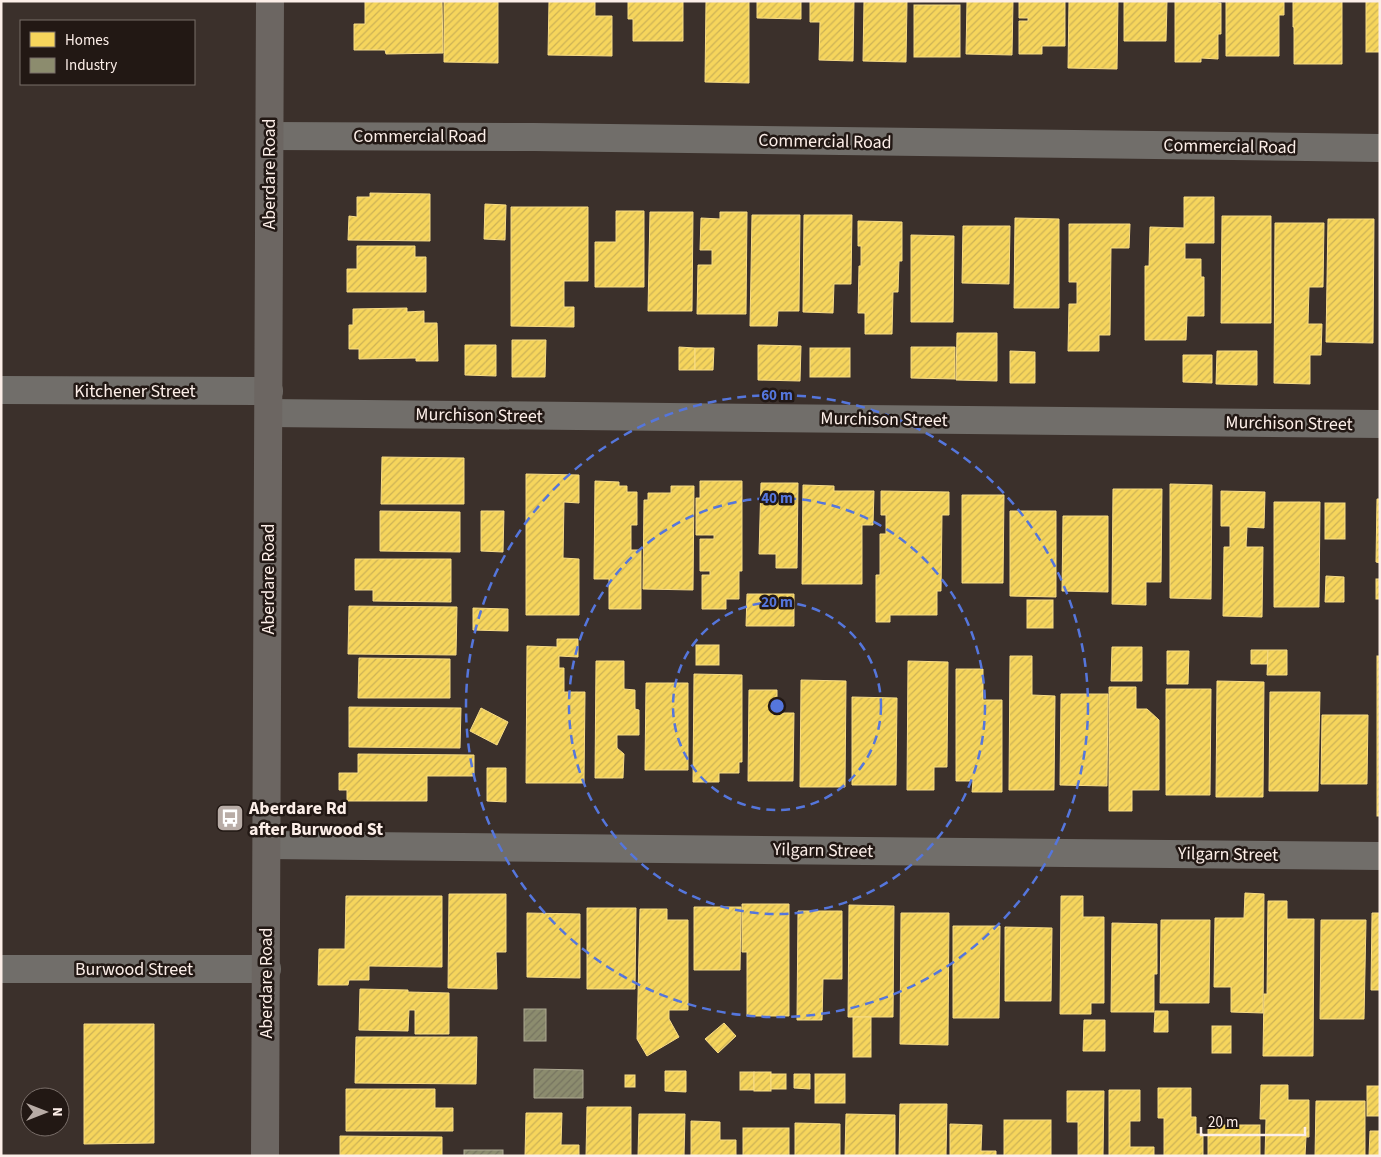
<svg xmlns="http://www.w3.org/2000/svg" width="1381" height="1157" viewBox="0 0 1381 1157" font-family="'Source Sans 3',sans-serif">
  <style>
    .homes { fill: url(#homes-hatch); stroke: #f8dc86 }
    .industry { fill: url(#industry-hatch); stroke: #aea993 }
    .lines { fill: none; stroke-linecap: round; stroke-linejoin: round }
    .street { stroke: #716e6a; stroke-width: 28 }
    .secondary { stroke: #6c6662; stroke-width: 28 }
    .ring { fill: none; stroke: #5576dc; stroke-width: 2.5; stroke-dasharray: 9 6 }
    .labels { text-anchor: middle; stroke-width: 5; stroke-linejoin: round; paint-order: stroke }
    .street-label { font-size: 18px; fill: #fceee8; stroke: #221814 }
    .poi-label { font-size: 18px; font-weight: bold; fill: #fceee8; stroke: #221814; text-anchor: start }
    .centre { fill: #5576dc; stroke: #221814; stroke-width: 2.5 }
    .ring-label { font-size: 15px; text-anchor: middle; font-weight: bold; fill: #5576dc; stroke: #221814; stroke-width: 5; stroke-linejoin: round; paint-order: stroke }
  </style>
  <defs>
    <pattern id="homes-hatch" width="6" height="6" patternUnits="userSpaceOnUse" patternTransform="scale(1.25)"><rect width="6" height="6" fill="#f6d55c"/><path d="M-1 1l2-2M0 6l6-6M5 7l2-2" fill="none" stroke="#ccb256"/></pattern>
    <pattern id="industry-hatch" width="6" height="6" patternUnits="userSpaceOnUse" patternTransform="scale(1.25)"><rect width="6" height="6" fill="#8c8c6e"/><path d="M-1 1l2-2M0 6l6-6M5 7l2-2" fill="none" stroke="#767460"/></pattern>
  </defs>
  <rect width="100%" height="100%" fill="#3b302b"/>
  <g class="homes">
    <path d="M365 1H442L443 53 386 54 385 50H354V24H365Z"/>
    <path d="M444 1H498V63L444 62Z"/>
    <path d="M549 1H595V16H612V56L548 55Z"/>
    <path d="M628 1H683V41H633V19H628Z"/>
    <path d="M706 1H749V83L705 82Z"/>
    <path d="M757 1H801V19L757 18Z"/>
    <path d="M810 1H854L853 61 819 60 820 22H810Z"/>
    <path d="M864 1H907L906 62 863 61Z"/>
    <path d="M967 1H1013L1012 55 966 54Z"/>
    <path d="M1019 1H1065V46H1042V54H1019V21H1028V18H1019Z"/>
    <path d="M1069 1H1118L1117 69 1068 68Z"/>
    <path d="M1124 1H1167L1166 41H1124Z"/>
    <path d="M1175 1H1218V3H1221V34H1218V59L1201 58V62H1175Z"/>
    <path d="M1226 1H1284V15H1279V56H1226Z"/>
    <path d="M1293 1H1342V64H1294V27H1293Z"/>
    <rect x="1366" y="1" width="14" height="51"/>
    <rect x="914" y="5" width="46" height="52"/>
    <path d="M370 193 430 194V241L348 240 349 216 357 217V197H370Z"/>
    <path d="M1184 197H1214V243H1185V259H1201V277H1204V316H1187L1186 340H1145V266H1149L1150 227 1184 228Z"/>
    <path d="M485 204 506 205 505 240 484 239Z"/>
    <path d="M511 207H588V281H564V307H574V327L511 326Z"/>
    <path d="M616 211H644V287H595V242H616Z"/>
    <path d="M650 212H693L692 311H648Z"/>
    <path d="M720 212H747L746 314H697L698 265H712V250H700L701 218 720 219Z"/>
    <path d="M752 215H800L799 311H778L777 326H750Z"/>
    <path d="M804 215H852L851 284H834L833 313 803 312Z"/>
    <path d="M1222 216H1271V323H1221Z"/>
    <path d="M1015 218 1059 219V308H1014Z"/>
    <path d="M1328 219H1374L1373 343 1326 342Z"/>
    <path d="M858 221 902 222V261H899L898 292H893L892 334H865V313H858L859 266H861V246H858Z"/>
    <path d="M1275 223H1324L1323 287H1309L1308 324H1322L1321 355H1310V384L1274 383Z"/>
    <path d="M1069 224H1130L1129 248H1111L1110 335H1099V351H1068L1069 304H1077V282H1069Z"/>
    <path d="M963 226H1010L1009 284 962 283Z"/>
    <path d="M911 235 954 236 953 322H911Z"/>
    <path d="M357 246H415V257H426V292H347V269H357Z"/>
    <path d="M407 308V312L424 311V323H437L438 361H416V358L359 359V349H349V325H353V309Z"/>
    <path d="M957 333H997V381L956 380Z"/>
    <path d="M512 340H546L545 377H512Z"/>
    <path d="M465 345H496V376L465 375Z"/>
    <path d="M758 345 801 346 800 381 758 380Z"/>
    <path d="M679 347 695 348V370H679Z"/>
    <path d="M911 347H955V379L911 378Z"/>
    <path d="M695 348H714L713 370H695Z"/>
    <rect x="810" y="348" width="40" height="29"/>
    <path d="M1010 351 1035 352V383H1010Z"/>
    <path d="M1217 351H1257V385L1216 384Z"/>
    <path d="M1183 355H1212V383L1183 382Z"/>
    <path d="M382 457 464 458V504H381Z"/>
    <path d="M526 474 579 475V503L564 502 563 558 579 559V615H526Z"/>
    <path d="M595 481 619 482V486H627V492H637V525H631V550H641V609H609V579H594Z"/>
    <path d="M700 481H742V571H739V599H726V609H702V575H710V571H700V539H714V535H696V498H700Z"/>
    <path d="M761 483H798L797 568H776V554H759Z"/>
    <path d="M1170 484 1212 485 1211 599 1170 598Z"/>
    <path d="M803 485 834 486V491H874L873 525H862V584H802Z"/>
    <path d="M671 486H694L693 590 643 589 644 500H648V493H671Z"/>
    <path d="M1113 489H1162L1161 582H1146V605L1112 604Z"/>
    <path d="M881 491 949 492V515H942L941 591H937V615H890V622H876V575H880V534H886V515H881Z"/>
    <path d="M1221 491 1265 492 1264 528 1247 527 1246 547H1263L1262 617 1223 616 1224 547H1230V526H1221Z"/>
    <path d="M962 495H1004L1003 583H962Z"/>
    <path d="M1377 499H1380V563L1376 562Z"/>
    <path d="M1274 502H1320L1319 607H1274Z"/>
    <rect x="1325" y="503" width="20" height="36"/>
    <path d="M380 511 460 512V552L380 551Z"/>
    <path d="M481 511H504L503 552 481 551Z"/>
    <path d="M1010 511H1056V597L1010 596Z"/>
    <path d="M1063 516H1108V592L1062 591Z"/>
    <path d="M355 559H451V602L373 601V590H355Z"/>
    <path d="M1326 576 1344 577V602H1325Z"/>
    <rect x="1376" y="579" width="4" height="20"/>
    <path d="M747 594H794V626H746Z"/>
    <rect x="1027" y="600" width="26" height="28"/>
    <path d="M349 606 457 607 456 655 348 654Z"/>
    <path d="M473 608 508 609V631L473 630Z"/>
    <path d="M557 639H578V657L559 656V668H564V692H585L584 783H526L527 646 557 647Z"/>
    <rect x="696" y="645" width="23" height="20"/>
    <path d="M1112 647H1142V681H1111Z"/>
    <path d="M1251 650H1268L1267 664H1251Z"/>
    <path d="M1268 650H1287V675H1267Z"/>
    <path d="M1167 651H1189L1188 684H1167Z"/>
    <path d="M1010 656H1032V695L1055 696 1054 790H1009Z"/>
    <rect x="1377" y="656" width="3" height="160"/>
    <path d="M359 658 450 659V698H358Z"/>
    <path d="M596 661H624V689L635 690V709L639 710V735H617V748L624 754 623 778H595Z"/>
    <path d="M908 661 948 662 947 767H934V790H907Z"/>
    <path d="M956 669H983V700H1002V792H972L973 781H956Z"/>
    <path d="M694 674 742 675V762H739V773H719V782H693Z"/>
    <path d="M801 680 846 681 845 787H800Z"/>
    <path d="M1217 681 1264 682 1263 797H1216Z"/>
    <path d="M646 683H688V770H645Z"/>
    <path d="M1109 687H1136V709H1147L1159 720V790H1132V811H1109Z"/>
    <path d="M1166 689H1211L1210 795H1166Z"/>
    <path d="M749 690H777V713H794L793 781H748Z"/>
    <path d="M1270 692H1320L1318 791H1269Z"/>
    <path d="M1061 694H1108L1107 786 1060 785Z"/>
    <path d="M852 697 897 698 896 785H852Z"/>
    <path d="M349 707 461 708 460 748 349 747Z"/>
    <path d="M481 708 508 722 497 745 470 731Z"/>
    <path d="M1322 715H1368L1367 784H1321Z"/>
    <path d="M358 754 474 755V776H427V801H347V790H339V773H358Z"/>
    <path d="M487 768H506V802L487 801Z"/>
    <path d="M1245 893 1264 894 1263 1013 1231 1012V987H1214L1215 918H1244Z"/>
    <path d="M449 894H506V952H496L497 989 448 988Z"/>
    <path d="M346 896H442V967L369 966V980H349L348 985H318L319 949H345Z"/>
    <path d="M1061 896H1083V917H1104V1003H1091V1014H1060Z"/>
    <path d="M1268 901H1287V919H1314L1313 1056H1263L1264 994H1267Z"/>
    <path d="M742 904H789V1016H747V952H742Z"/>
    <path d="M849 905 894 906 893 1017H848Z"/>
    <path d="M694 907H741L740 970H694Z"/>
    <path d="M587 908H636L635 989H587Z"/>
    <path d="M640 909H667V920H688V1010H669V1019L679 1037 647 1056 637 1039Z"/>
    <path d="M798 911H842V979H823L822 1020H797Z"/>
    <path d="M527 913 580 914V978L527 977Z"/>
    <path d="M901 913H949L948 1045 900 1044Z"/>
    <path d="M1372 913H1380V990H1371Z"/>
    <path d="M1161 920H1210L1209 1003H1160Z"/>
    <path d="M1321 920H1366L1364 1019H1320Z"/>
    <path d="M1112 923 1157 924V974H1154V1012H1111Z"/>
    <path d="M953 926H1000L999 1018H953Z"/>
    <path d="M1005 927 1052 928 1051 1001H1005Z"/>
    <path d="M360 989 408 990V992L449 993V1034H415V1010H409L408 1031 359 1030Z"/>
    <path d="M1155 1011H1168V1032H1154Z"/>
    <rect x="853" y="1017" width="18" height="40"/>
    <path d="M1084 1020H1105V1051H1083Z"/>
    <path d="M724 1023 736 1036 718 1053 705 1039Z"/>
    <path d="M84 1024H154V1143L84 1144Z"/>
    <rect x="1212" y="1026" width="19" height="27"/>
    <path d="M356 1037H477L476 1084 355 1083Z"/>
    <path d="M665 1071H686V1092L665 1091Z"/>
    <rect x="740" y="1072" width="14" height="18"/>
    <rect x="754" y="1072" width="17" height="19"/>
    <rect x="771" y="1074" width="15" height="15"/>
    <path d="M794 1074H810V1089L794 1088Z"/>
    <rect x="815" y="1074" width="30" height="29"/>
    <rect x="625" y="1075" width="10" height="12"/>
    <path d="M1261 1085H1288V1100H1309V1137H1306L1305 1156H1265L1266 1119H1260Z"/>
    <rect x="1367" y="1086" width="13" height="30"/>
    <path d="M1158 1088H1191V1117H1196V1134H1203V1156H1164V1118H1158Z"/>
    <path d="M346 1089H435V1108H453V1131H346Z"/>
    <path d="M1109 1090H1140V1121H1130V1147H1154V1156H1109Z"/>
    <path d="M1067 1091H1104L1103 1156H1078V1122H1067Z"/>
    <path d="M1316 1101H1365V1156H1315Z"/>
    <path d="M900 1104H947L946 1156H899Z"/>
    <path d="M587 1107H631V1156H586Z"/>
    <path d="M526 1113H562L561 1145H579V1156H525Z"/>
    <path d="M639 1114H685L684 1156H638Z"/>
    <path d="M846 1114 895 1115V1156H845Z"/>
    <rect x="1004" y="1120" width="47" height="36"/>
    <path d="M691 1121 720 1122V1140H736V1156H691Z"/>
    <path d="M795 1123 840 1124V1156H795Z"/>
    <path d="M950 1124 982 1125 981 1151H996V1156H950Z"/>
    <rect x="1208" y="1125" width="52" height="31"/>
    <rect x="743" y="1128" width="46" height="28"/>
    <path d="M1370 1131H1380V1156H1369Z"/>
    <path d="M340 1136 442 1137V1156H340Z"/>
  </g>
  <g class="industry">
    <rect x="524" y="1009" width="22" height="32"/>
    <path d="M534 1069 583 1070V1098H534Z"/>
    <rect x="464" y="1150" width="39" height="6"/>
  </g>
  <g class="lines">
    <g class="street">
      <path d="M270 136 534 137 1380 148"/>
      <path d="M1 390 269 391"/>
      <path d="M269 413 1380 424"/>
      <path d="M267 845 1380 856"/>
      <path d="M1 969H267"/>
    </g>
    <path class="secondary" d="M265 1156 270 1"/>
  </g>
  <g class="ring">
    <circle cx="777" cy="706" r="104"/>
    <circle cx="777" cy="706" r="208"/>
    <circle cx="777" cy="706" r="311"/>
  </g>
  <defs>
    <g id="bus-square" transform="scale(1.4375)"><rect x="-9" y="-9" width="18" height="18" rx="4" fill="#b8aca6" stroke="#221814"/><path d="M-5-6H5V4H4V6H2V4H-2V6H-4V4H-5ZM-3.5-4V0h7V-4ZM-3.5 1.2v1.5H-2V1.2ZM2 1.2v1.5H3.5V1.2Z" fill="#fff"/></g>
  </defs>
  <g fill-rule="evenodd">
    <use href="#bus-square" x="230" y="818"/>
  </g>
  <g class="labels">
    <g class="street-label">
      <text x="420" y="142">Commercial Road</text>
      <text transform="translate(825 141) rotate(1)" y="6">Commercial Road</text>
      <text transform="translate(1230 146) rotate(1)" y="6">Commercial Road</text>
      <text transform="translate(269 174) rotate(-90)" y="6">Aberdare Road</text>
      <text x="135" y="397">Kitchener Street</text>
      <text transform="translate(479 415) rotate(1)" y="6">Murchison Street</text>
      <text transform="translate(884 419) rotate(1)" y="6">Murchison Street</text>
      <text transform="translate(1289 423) rotate(1)" y="6">Murchison Street</text>
      <text transform="translate(268 579) rotate(-90)" y="6">Aberdare Road</text>
      <text transform="translate(823 850) rotate(1)" y="6">Yilgarn Street</text>
      <text transform="translate(1228 854) rotate(1)" y="6">Yilgarn Street</text>
      <text x="134" y="975">Burwood Street</text>
      <text transform="translate(266 983) rotate(-90)" y="6">Aberdare Road</text>
    </g>
    <g class="poi-label">
      <text x="249" y="814">Aberdare Rd<tspan x="249" dy="21">after Burwood St</tspan></text>
    </g>
  </g>
  <circle cx="777" cy="706" r="8" class="centre"/>
  <g class="ring-label">
    <text x="777" y="400">60 m</text>
    <text x="777" y="503">40 m</text>
    <text x="777" y="607">20 m</text>
  </g>
  <rect width="1381" height="1157" fill="none" stroke="#fceee8" stroke-width="5"/>
  <rect x="20" y="20" width="175" height="65" fill="#221814" stroke="#796e69"/>
  <rect x="30" y="32" width="25" height="15" fill="#f6d55c" stroke="#796e69"/>
  <text x="65" y="45" font-size="15" fill="#fceee8">Homes</text>
  <rect x="30" y="58" width="25" height="15" fill="#8c8c6e" stroke="#796e69"/>
  <text x="65" y="70" font-size="15" fill="#fceee8">Industry</text>
  <g transform="translate(45 1112) rotate(90)"><circle r="24" fill="#221814" stroke="#796e69"/>
  <path d="M0-4L9 19L0 12L-9 19Z" fill="#b8aca6"/>
  <text y="-8" font-size="14" font-weight="bold" text-anchor="middle" fill="#fceee8">N</text>
  </g>
  <path d="M1201 1127v8h104v-8" fill="none" stroke="#fceee8" stroke-width="2.5"/>
  <text x="1208" y="1127" font-size="15" fill="#fceee8" stroke="#221814" stroke-width="4" paint-order="stroke">20 m</text>
</svg>
